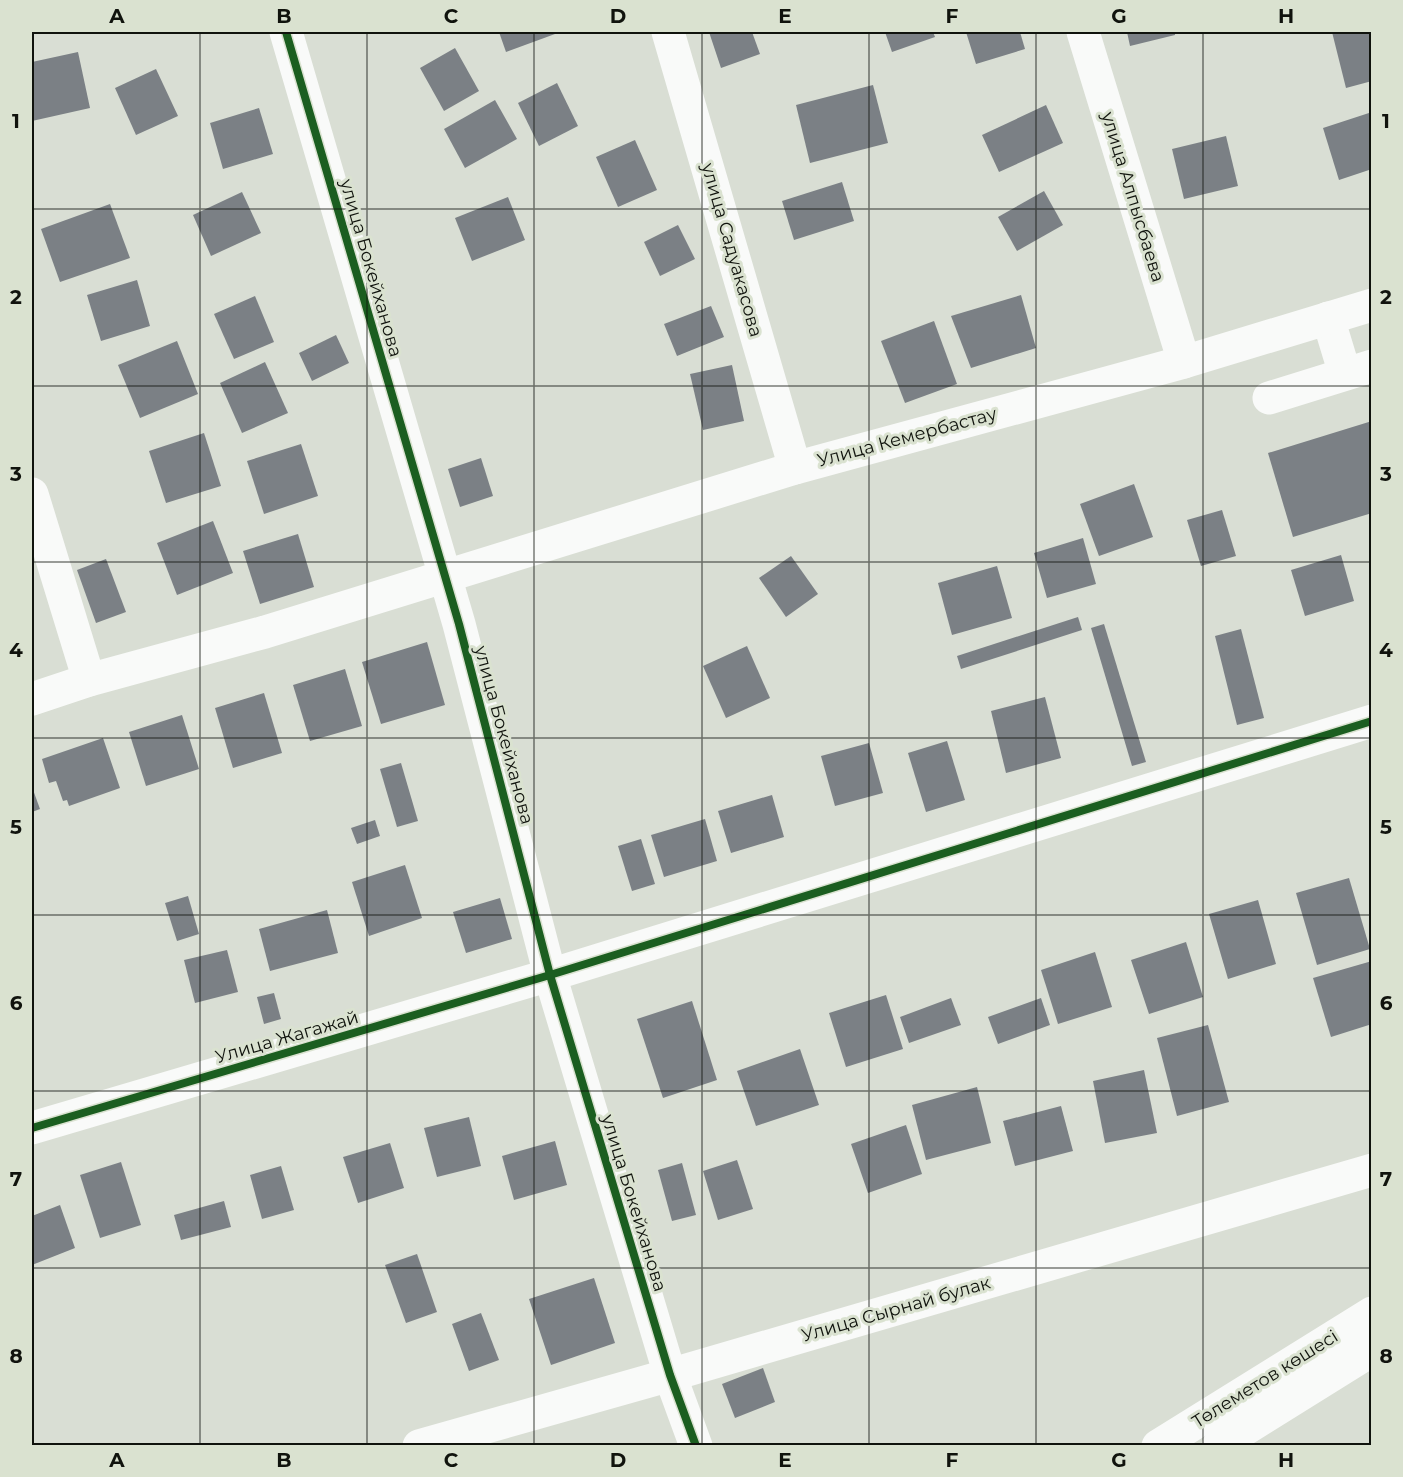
<svg xmlns="http://www.w3.org/2000/svg" width="1403" height="1477" viewBox="0 0 1403 1477" font-family="Montserrat,sans-serif">
  <style>
    .building { fill: #7b8085 }
    .lines { fill: none; stroke-linecap: round; stroke-linejoin: round }
    .minor { stroke: #f9faf9; stroke-width: 33 }
    .major { stroke: #f9faf9; stroke-width: 33 }
    .cycleway-casing { stroke: #dae2d0; stroke-width: 11 }
    .cycleway { stroke: #1b5e20; stroke-width: 8 }
    .grid { fill: none; stroke: #10130d; stroke-width: 1.5; stroke-opacity: 0.55 }
    .labels { text-anchor: middle; stroke-width: 6; stroke-linejoin: round; paint-order: stroke }
    .street-label { font-size: 18px; fill: #10130d; stroke: #dae2d0 }
    .neatline { fill: none; stroke: #10130d; stroke-width: 2 }
    .grid-label { font-size: 20px; text-anchor: middle; font-weight: bold; fill: #10130d }
  </style>
  <rect width="100%" height="100%" fill="#d9ded4"/>
  <g class="building">
    <path d="M499 32H554L555 34 506 52Z"/>
    <path d="M709 32H752L760 54 721 68Z"/>
    <path d="M885 32H933L935 37 892 52Z"/>
    <path d="M966 32H1020L1025 49 976 64Z"/>
    <path d="M1127 32H1175V35L1130 46Z"/>
    <path d="M1332 32H1372V81L1346 88Z"/>
    <path d="M455 48 479 91 444 111 420 68Z"/>
    <path d="M78 52 90 108 32 121V62Z"/>
    <path d="M156 69 178 116 136 135 115 88Z"/>
    <path d="M557 83 578 126 539 146 518 103Z"/>
    <path d="M873 85 888 143 810 163 796 105Z"/>
    <path d="M495 100 517 139 465 168 444 129Z"/>
    <path d="M1046 105 1063 143 999 172 982 135Z"/>
    <path d="M259 108 273 154 223 169 210 123Z"/>
    <path d="M1372 112V169L1339 180 1323 128Z"/>
    <path d="M1226 136 1238 186 1184 199 1172 149Z"/>
    <path d="M635 140 657 190 618 207 596 157Z"/>
    <path d="M842 182 854 221 794 240 782 201Z"/>
    <path d="M1044 191 1063 225 1017 251 998 217Z"/>
    <path d="M242 192 261 233 211 256 193 215Z"/>
    <path d="M508 197 525 240 472 261 455 218Z"/>
    <path d="M110 204 130 258 60 282 41 229Z"/>
    <path d="M678 225 695 259 660 276 644 242Z"/>
    <path d="M137 280 150 326 101 341 87 295Z"/>
    <path d="M1021 295 1036 348 971 368 951 316Z"/>
    <path d="M255 296 274 342 234 359 214 314Z"/>
    <path d="M711 306 724 337 677 356 664 324Z"/>
    <path d="M934 321 957 384 905 403 881 341Z"/>
    <path d="M336 335 349 363 312 381 299 353Z"/>
    <path d="M177 341 198 394 140 418 118 365Z"/>
    <path d="M265 362 288 413 242 433 220 383Z"/>
    <path d="M732 365 744 421 703 430 690 374Z"/>
    <path d="M1372 421V513L1293 537 1268 453Z"/>
    <path d="M204 433 221 486 166 503 149 451Z"/>
    <path d="M301 444 318 496 264 514 247 461Z"/>
    <path d="M481 458 493 496 460 507 448 469Z"/>
    <path d="M1134 484 1153 537 1099 556 1080 504Z"/>
    <path d="M1222 510 1236 556 1201 566 1187 520Z"/>
    <path d="M213 521 233 573 177 595 157 543Z"/>
    <path d="M298 534 314 587 260 604 243 551Z"/>
    <path d="M1083 538 1096 584 1047 598 1034 553Z"/>
    <path d="M1341 555 1354 601 1305 616 1291 570Z"/>
    <path d="M791 556 818 594 786 617 759 578Z"/>
    <path d="M106 559 126 612 96 623 77 570Z"/>
    <path d="M997 566 1012 618 952 635 938 583Z"/>
    <path d="M1078 617 1082 630 961 669 957 656Z"/>
    <path d="M1104 624 1146 762 1132 766 1091 628Z"/>
    <path d="M1241 629 1264 718 1237 725 1215 636Z"/>
    <path d="M427 642 445 705 381 724 362 662Z"/>
    <path d="M747 646 770 698 726 718 703 666Z"/>
    <path d="M345 669 362 726 310 741 293 685Z"/>
    <path d="M264 693 282 753 233 768 215 708Z"/>
    <path d="M1045 697 1061 758 1006 773 991 711Z"/>
    <path d="M182 715 199 769 146 786 129 732Z"/>
    <path d="M103 738 120 788 69 806 67 800 63 801 56 781 49 783 42 759Z"/>
    <path d="M947 741 965 800 926 812 908 753Z"/>
    <path d="M869 743 883 793 835 806 821 756Z"/>
    <path d="M401 763 418 821 397 827 380 769Z"/>
    <path d="M32 787 40 809 32 812Z"/>
    <path d="M772 795 784 837 731 853 718 811Z"/>
    <path d="M705 819 717 861 664 877 651 835Z"/>
    <path d="M375 820 380 836 357 844 351 828Z"/>
    <path d="M641 839 655 884 632 891 618 846Z"/>
    <path d="M405 865 422 918 369 936 352 882Z"/>
    <path d="M1349 878 1370 949 1317 965 1296 893Z"/>
    <path d="M188 896 199 934 177 941 165 903Z"/>
    <path d="M500 898 512 939 466 953 453 912Z"/>
    <path d="M1258 900 1276 964 1228 979 1209 914Z"/>
    <path d="M327 910 338 953 270 971 259 929Z"/>
    <path d="M1186 942 1203 997 1149 1014 1131 960Z"/>
    <path d="M227 950 238 992 195 1003 184 960Z"/>
    <path d="M1095 952 1112 1007 1058 1024 1041 970Z"/>
    <path d="M1372 961V1024L1331 1037 1313 978Z"/>
    <path d="M274 993 281 1019 264 1024 257 997Z"/>
    <path d="M886 995 903 1049 846 1067 829 1013Z"/>
    <path d="M951 998 961 1025 909 1043 900 1017Z"/>
    <path d="M1041 998 1050 1025 998 1044 988 1017Z"/>
    <path d="M692 1001 717 1080 663 1098 637 1019Z"/>
    <path d="M1208 1025 1229 1102 1177 1116 1157 1038Z"/>
    <path d="M800 1049 819 1105 756 1126 737 1071Z"/>
    <path d="M1144 1070 1157 1133 1105 1143 1093 1081Z"/>
    <path d="M977 1087 991 1143 926 1160 912 1105Z"/>
    <path d="M1061 1106 1073 1151 1015 1166 1003 1121Z"/>
    <path d="M469 1117 481 1166 437 1177 424 1128Z"/>
    <path d="M906 1125 922 1174 868 1193 851 1144Z"/>
    <path d="M555 1141 567 1185 514 1200 502 1156Z"/>
    <path d="M390 1143 404 1188 358 1203 343 1157Z"/>
    <path d="M737 1160 753 1209 718 1220 703 1171Z"/>
    <path d="M121 1162 141 1225 100 1238 80 1175Z"/>
    <path d="M682 1163 696 1215 672 1221 658 1170Z"/>
    <path d="M281 1166 294 1210 262 1219 250 1175Z"/>
    <path d="M224 1201 231 1227 181 1240 174 1215Z"/>
    <path d="M60 1205 75 1248 32 1265V1216Z"/>
    <path d="M417 1254 437 1312 406 1323 385 1265Z"/>
    <path d="M594 1278 615 1343 551 1365 529 1299Z"/>
    <path d="M481 1313 499 1360 469 1371 452 1324Z"/>
    <path d="M763 1368 775 1402 735 1418 722 1384Z"/>
  </g>
  <g class="lines">
    <g class="minor">
      <path d="M286 32 459 624 550 975 670 1375 696 1446"/>
      <path d="M668 32 795 468"/>
      <path d="M1083 32 1184 362"/>
      <path d="M1328 318 1345 374"/>
      <path d="M1269 398 1372 366"/>
      <path d="M32 494 89 680"/>
      <path d="M32 699 89 680 265 632 795 468 1184 362 1372 305"/>
      <path d="M32 1128 550 975 1372 721"/>
      <path d="M419 1446 670 1375 1372 1170"/>
    </g>
    <g class="major">
      <path d="M1158 1446 1372 1313"/>
      <path d="M1218 1446 1372 1350"/>
    </g>
    <g class="cycleway-casing">
      <g id="cycleway">
        <path d="M286 32 459 624 550 975 670 1375 696 1446"/>
        <path d="M32 1128 550 975 1372 721"/>
      </g>
    </g>
    <use href="#cycleway" class="cycleway"/>
  </g>
  <path class="grid" d="M200 32V1446M367 32V1446M534 32V1446M702 32V1446M869 32V1446M1036 32V1446M1203 32V1446M32 209H1372M32 386H1372M32 562H1372M32 738H1372M32 915H1372M32 1091H1372M32 1268H1372"/>
  <g class="labels">
    <g class="street-label">
      <text transform="translate(1133 197) rotate(73)" y="6">улица Алпысбаева</text>
      <text transform="translate(732 250) rotate(74)" y="6">улица Садуакасова</text>
      <text transform="translate(371 268) rotate(74)" y="6">улица Бокейханова</text>
      <text transform="translate(907 437) rotate(-15)" y="6">Улица Кемербастау</text>
      <text transform="translate(504 735) rotate(75)" y="6">улица Бокейханова</text>
      <text transform="translate(287 1037) rotate(-16)" y="6">Улица Жагажай</text>
      <text transform="translate(634 1203) rotate(73)" y="6">улица Бокейханова</text>
      <text transform="translate(896 1309) rotate(-16)" y="6">Улица Сырнай булак</text>
      <text transform="translate(1265 1379) rotate(-32)" y="6">Төлеметов көшесі</text>
    </g>
  </g>
  <rect width="1403" height="1477" fill="none" stroke="#dae2d0" stroke-width="66"/>
  <rect x="33" y="33" width="1337" height="1411" class="neatline"/>
  <g class="grid-label">
    <text x="117" y="23">A</text>
    <text x="284" y="23">B</text>
    <text x="451" y="23">C</text>
    <text x="618" y="23">D</text>
    <text x="785" y="23">E</text>
    <text x="952" y="23">F</text>
    <text x="1119" y="23">G</text>
    <text x="1286" y="23">H</text>
    <text x="16" y="128">1</text>
    <text x="1386" y="128">1</text>
    <text x="16" y="304">2</text>
    <text x="1386" y="304">2</text>
    <text x="16" y="481">3</text>
    <text x="1386" y="481">3</text>
    <text x="16" y="657">4</text>
    <text x="1386" y="657">4</text>
    <text x="16" y="834">5</text>
    <text x="1386" y="834">5</text>
    <text x="16" y="1010">6</text>
    <text x="1386" y="1010">6</text>
    <text x="16" y="1186">7</text>
    <text x="1386" y="1186">7</text>
    <text x="16" y="1363">8</text>
    <text x="1386" y="1363">8</text>
    <text x="117" y="1467">A</text>
    <text x="284" y="1467">B</text>
    <text x="451" y="1467">C</text>
    <text x="618" y="1467">D</text>
    <text x="785" y="1467">E</text>
    <text x="952" y="1467">F</text>
    <text x="1119" y="1467">G</text>
    <text x="1286" y="1467">H</text>
  </g>
</svg>
